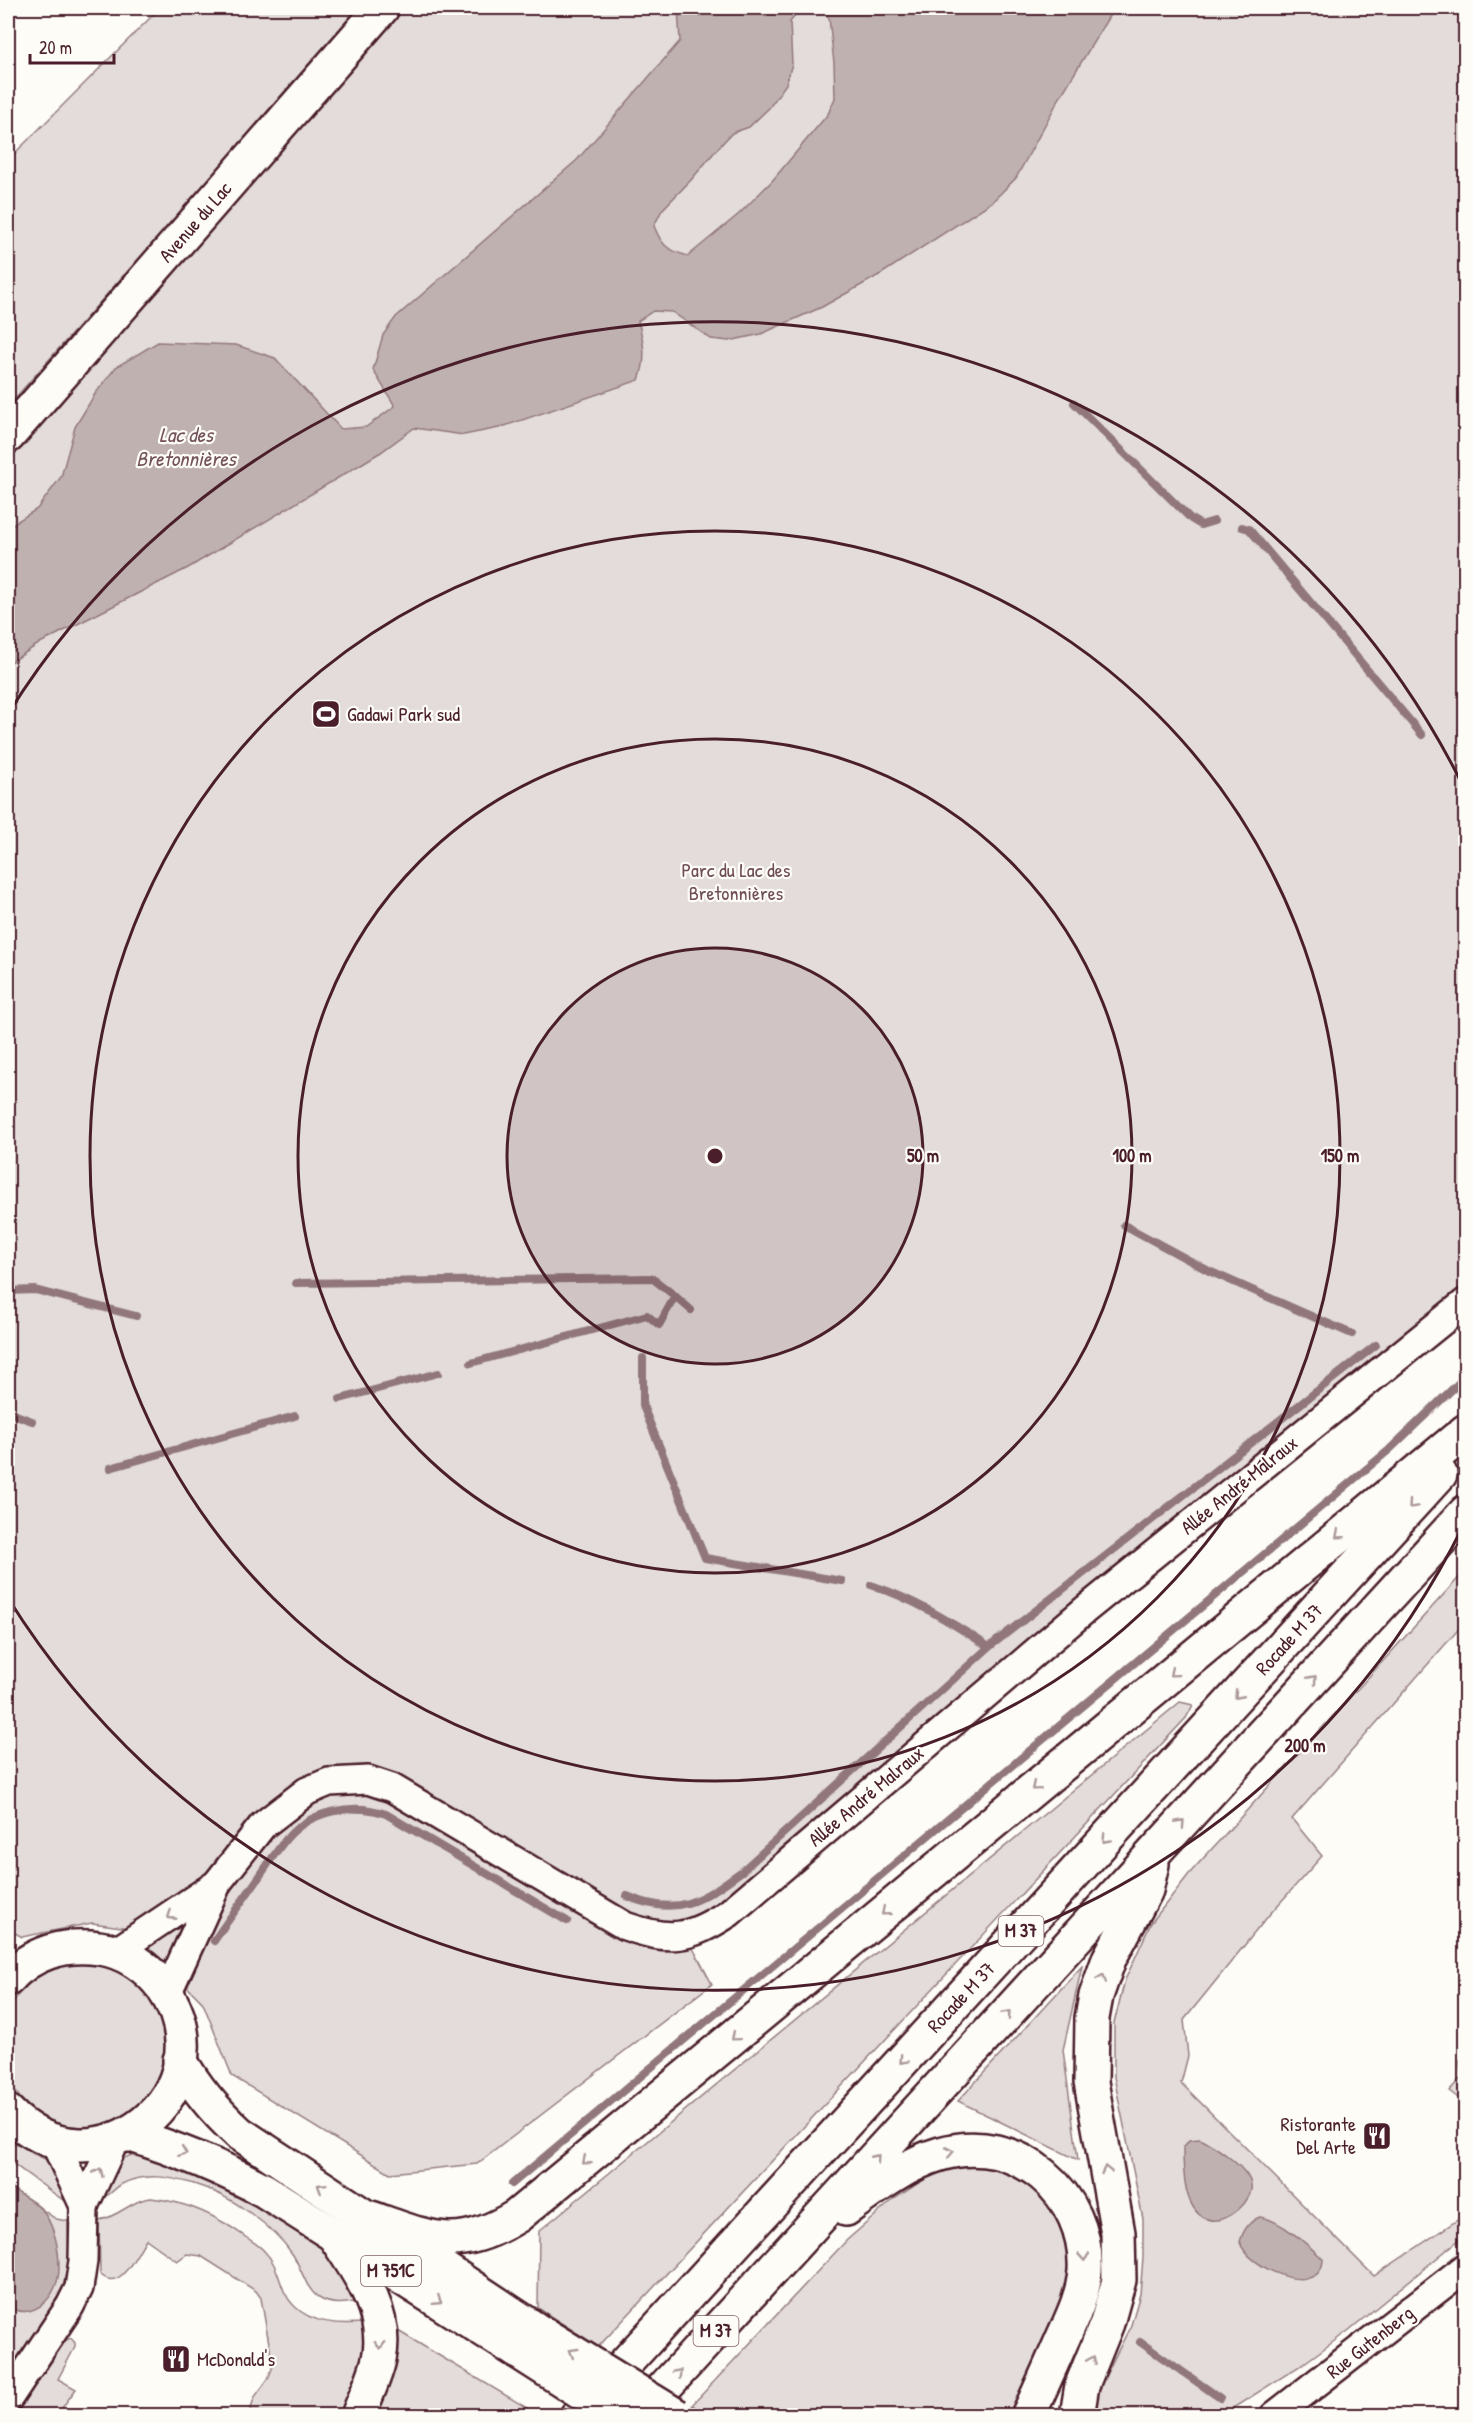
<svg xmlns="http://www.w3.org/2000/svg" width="1473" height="2423" viewBox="0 0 1473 2423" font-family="'Patrick Hand',sans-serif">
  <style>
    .green { fill: #e3dcda; stroke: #967e82; stroke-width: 1.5 }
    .water { fill: #c0b1b1; stroke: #91777b; stroke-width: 1.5; fill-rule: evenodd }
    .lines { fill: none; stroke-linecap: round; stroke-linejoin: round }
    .stream { stroke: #91777b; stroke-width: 8 }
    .street-casing { stroke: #4a1f2b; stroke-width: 32 }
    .secondary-casing { stroke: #4a1f2b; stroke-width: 38 }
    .primary-casing { stroke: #4a1f2b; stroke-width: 38 }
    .highway-casing { stroke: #4a1f2b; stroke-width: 38 }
    .street { stroke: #fdfcf7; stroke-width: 27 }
    .secondary { stroke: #fdfcf7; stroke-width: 33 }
    .primary { stroke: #fdfcf7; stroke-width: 33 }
    .highway { stroke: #fdfcf7; stroke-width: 33 }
    .primary-bridge-casing { stroke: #4a1f2b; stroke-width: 38; stroke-linecap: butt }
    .primary-bridge { stroke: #fdfcf7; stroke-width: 33 }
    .oneway { stroke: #ac999b }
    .ring { fill: none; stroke: #4a1f2b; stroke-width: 3 }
    .labels { text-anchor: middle; stroke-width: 4.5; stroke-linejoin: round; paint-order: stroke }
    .shield { fill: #fdfcf7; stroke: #806168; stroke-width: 1.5 }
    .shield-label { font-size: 18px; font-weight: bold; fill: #4a1f2b }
    .street-label { font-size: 20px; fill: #4a1f2b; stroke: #fdfcf7 }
    .poi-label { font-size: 20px; fill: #4a1f2b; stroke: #fdfcf7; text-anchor: start }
    .park-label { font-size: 20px; fill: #704e57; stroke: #fdfcf7 }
    .water-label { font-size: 21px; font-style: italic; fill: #73525a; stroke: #fdfcf7 }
    .centre { fill: #4a1f2b; stroke: #fdfcf7; stroke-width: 3 }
    .ring-label { font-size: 18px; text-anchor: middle; font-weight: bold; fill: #4a1f2b; stroke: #fdfcf7; stroke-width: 4.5; stroke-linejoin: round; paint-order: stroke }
  </style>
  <rect width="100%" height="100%" fill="#fdfcf7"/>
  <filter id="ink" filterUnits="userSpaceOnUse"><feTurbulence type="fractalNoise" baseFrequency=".0167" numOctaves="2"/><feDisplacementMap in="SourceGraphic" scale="12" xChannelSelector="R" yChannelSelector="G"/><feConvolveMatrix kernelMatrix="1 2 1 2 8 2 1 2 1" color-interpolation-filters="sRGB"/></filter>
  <g filter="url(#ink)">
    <g class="green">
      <path d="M160 8H1465V1302L686 1935 712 1984 477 2164 390 2173 232 2076 203 2003 129 1928 92 1923 22 1937 8 1929V461L144 304 124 275 8 406V160Z"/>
      <path d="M1465 1571V1622L1292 1819 1322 1856 1269 1915 1184 2020 1188 2056 1181 2083 1374 2276 1465 2215V2235L1348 2331 1303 2364 1222 2415 1095 2416 1096 2395 1131 2325 1140 2294 1143 2258V2219L1114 2077V2023L1125 1980 1151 1923 1189 1874Z"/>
      <path d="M1180 1702 1193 1705 1186 1718 598 2347 538 2308 539 2231Z"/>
      <circle cx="83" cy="2045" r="82"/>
      <path d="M1082 1966 1063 2050 1078 2160 958 2101Z"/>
      <path d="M1465 2050V2103L1449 2091 1461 2078 1460 2061Z"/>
      <path d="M8 2136 32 2153 54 2163 68 2200H63L8 2160Z"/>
      <path d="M141 2151 186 2162 306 2237 336 2259 364 2300C349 2303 333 2307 319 2298 305 2288 302 2269 293 2255 273 2225 228 2194 194 2184 171 2177 145 2172 122 2184 114 2188 110 2197 100 2197L117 2161Z"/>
      <path d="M975 2166C988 2169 1004 2170 1016 2175 1026 2180 1037 2190 1044 2199 1086 2245 1066 2292 1047 2342 1038 2366 1029 2391 1020 2415L710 2416 692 2405 847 2240 894 2199 940 2169Z"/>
      <path d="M8 2186 56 2219 68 2221 69 2261 62 2291 8 2372Z"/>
      <path d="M151 2198C188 2202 217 2216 247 2238 253 2242 260 2246 265 2252 277 2264 278 2278 285 2293 301 2325 339 2326 370 2322L374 2343 347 2415H249L254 2398 268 2379 273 2366 261 2298 256 2291 201 2256 187 2254 177 2261 146 2239C136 2255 120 2294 100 2274L99 2220C119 2217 131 2200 151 2198Z"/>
      <path d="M393 2328 537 2414 376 2416 394 2370Z"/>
      <path d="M71 2338 75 2343V2347L58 2379 76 2389 62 2408 76 2415H15L66 2340Z"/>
    </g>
    <g class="water">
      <path d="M678 8H1114L1059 99 1016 178 992 202 881 274 822 307 761 334 729 341 711 339 672 312 653 311 638 321C644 342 647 359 639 380L499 428 464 435 414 428 381 452 188 568 40 643 8 664V527L37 509 61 477 75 427 95 394 116 367 158 342 236 345 275 358 341 429 366 427 395 406 373 370 383 335 396 317 577 160 680 41ZM809 8H820L829 18 834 63 835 98 828 114 772 181 739 214 688 256C667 250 662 246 654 226L662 210 691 180 718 148 732 133 749 127 769 108 786 84 792 64 790 22 798 12Z"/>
      <path d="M1200 2139C1214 2145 1248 2168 1251 2184 1254 2201 1228 2223 1211 2220 1183 2215 1183 2169 1183 2148L1189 2140Z"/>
      <path d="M8 2186C18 2194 39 2203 45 2214 55 2230 59 2249 59 2268 59 2296 34 2322 8 2307Z"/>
      <path d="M1260 2217C1281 2220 1308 2245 1323 2259 1322 2301 1246 2267 1240 2242 1243 2231 1249 2221 1260 2217Z"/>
    </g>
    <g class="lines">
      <g class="stream">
        <path d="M1074 403 1191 519 1201 525 1214 521"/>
        <path d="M1242 527 1249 529 1422 735"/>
        <path d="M1124 1225 1209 1271 1352 1334"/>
        <path d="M296 1283 652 1278 675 1296"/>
        <path d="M8 1291 35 1290 136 1316"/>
        <path d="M643 1358V1406L705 1558 842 1581"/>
        <path d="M471 1363 647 1315 659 1325 675 1296 691 1310"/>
        <path d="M340 1399 438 1373"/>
        <path d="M8 1412 32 1421"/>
        <path d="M110 1468 295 1416"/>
        <path d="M871 1585C914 1599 951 1622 989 1647L1376 1345"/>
        <path d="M627 1896C677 1918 701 1901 742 1871L989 1647"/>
        <path d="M214 1941C228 1920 243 1900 257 1880 267 1866 276 1851 287 1838 310 1811 354 1802 386 1814L567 1921"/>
        <path d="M512 2184 1389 1450 1466 1376"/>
        <path d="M1140 2342 1220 2398"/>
      </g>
      <g class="street-casing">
        <g id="street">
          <path d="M115 1952 215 1885"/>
          <path d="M167 1994 218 1882 263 1825 307 1791 329 1782 368 1780 392 1788 625 1926C671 1942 689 1939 729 1913L1086 1609 1466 1302"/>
          <path d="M84 2206 115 2140"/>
          <path d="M8 2399 70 2306 79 2288 83 2261 84 2206 54 2141"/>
          <path d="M1274 2416 1466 2267"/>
        </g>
      </g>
      <g class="secondary-casing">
        <path id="secondary" d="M8 436 382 8"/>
      </g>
      <g class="primary-casing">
        <g id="primary">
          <path d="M8 1979C31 1953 64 1943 99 1948 124 1951 148 1967 163 1988 233 2090 95 2202 8 2112"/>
          <path d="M180 2060C196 2089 215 2111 239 2133L535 2329"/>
          <path d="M128 2134C176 2149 220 2166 265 2191L517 2351"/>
        </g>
      </g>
      <g class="highway-casing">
        <g id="highway">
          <path d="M846 2209C875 2188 906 2164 940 2154 1017 2131 1089 2194 1085 2271 1083 2296 1072 2318 1062 2340 1051 2365 1040 2390 1028 2416"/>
          <path d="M371 2218C431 2239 458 2253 517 2216L1466 1431"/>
          <path d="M334 2235C358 2271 389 2313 379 2359 375 2378 365 2397 358 2416"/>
          <path d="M577 2416 1440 1474"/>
          <path d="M638 2416 1466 1512"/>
          <path d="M1077 2416 1082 2385 1107 2323 1119 2280 1118 2233 1091 2082 1092 2018 1096 1996 1109 1959 1146 1890 1152 1864"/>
        </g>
      </g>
      <use href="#street" class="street"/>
      <use href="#secondary" class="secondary"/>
      <use href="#primary" class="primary"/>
      <use href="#highway" class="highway"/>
      <g class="primary-bridge-casing">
        <g id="primary-bridge">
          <path d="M535 2329 677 2416"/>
          <path d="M517 2351 619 2416"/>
        </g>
      </g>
      <use href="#primary-bridge" class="primary-bridge"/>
    </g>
    <defs><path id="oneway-chevron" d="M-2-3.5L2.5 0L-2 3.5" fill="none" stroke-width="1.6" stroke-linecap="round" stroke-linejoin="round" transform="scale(1.5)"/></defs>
    <g class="oneway">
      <use href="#oneway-chevron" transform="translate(1412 1505) rotate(132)"/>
      <use href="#oneway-chevron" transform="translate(1339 1535) rotate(140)"/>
      <use href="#oneway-chevron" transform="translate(1173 1673) rotate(140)"/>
      <use href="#oneway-chevron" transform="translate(1313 1679) rotate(-48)"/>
      <use href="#oneway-chevron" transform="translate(1238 1695) rotate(132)"/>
      <use href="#oneway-chevron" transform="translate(1035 1787) rotate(140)"/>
      <use href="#oneway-chevron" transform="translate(1181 1823) rotate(-48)"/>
      <use href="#oneway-chevron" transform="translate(1106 1839) rotate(133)"/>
      <use href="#oneway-chevron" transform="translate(885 1912) rotate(140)"/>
      <use href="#oneway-chevron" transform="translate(171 1916) rotate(147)"/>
      <use href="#oneway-chevron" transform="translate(1102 1978) rotate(-70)"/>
      <use href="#oneway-chevron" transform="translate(1007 2014) rotate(-48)"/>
      <use href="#oneway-chevron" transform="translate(735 2037) rotate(140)"/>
      <use href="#oneway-chevron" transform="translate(903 2060) rotate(133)"/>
      <use href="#oneway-chevron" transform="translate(183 2152) rotate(21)"/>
      <use href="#oneway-chevron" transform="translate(950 2152) rotate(-11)"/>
      <use href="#oneway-chevron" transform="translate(876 2158) rotate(-48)"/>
      <use href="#oneway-chevron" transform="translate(586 2161) rotate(140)"/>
      <use href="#oneway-chevron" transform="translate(1106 2170) rotate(-102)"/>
      <use href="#oneway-chevron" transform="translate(99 2172) rotate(-66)"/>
      <use href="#oneway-chevron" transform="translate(321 2187) rotate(-148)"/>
      <use href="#oneway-chevron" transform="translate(1084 2257) rotate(86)"/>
      <use href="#oneway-chevron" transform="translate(438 2301) rotate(32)"/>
      <use href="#oneway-chevron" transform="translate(380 2345) rotate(91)"/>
      <use href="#oneway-chevron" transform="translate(573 2352) rotate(-149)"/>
      <use href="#oneway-chevron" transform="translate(1092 2360) rotate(-67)"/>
      <use href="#oneway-chevron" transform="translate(678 2373) rotate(-47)"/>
    </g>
  </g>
  <circle cx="715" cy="1156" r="208" fill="#4a1f2b" fill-opacity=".12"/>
  <g class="ring">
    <circle cx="715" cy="1156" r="208"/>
    <circle cx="715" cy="1156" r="417"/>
    <circle cx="715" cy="1156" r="625"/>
    <path d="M1465 1522A834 834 0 0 1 8 1598M8 714A834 834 0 0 1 1465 790"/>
  </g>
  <defs>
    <g id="stadium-square" transform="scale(1.5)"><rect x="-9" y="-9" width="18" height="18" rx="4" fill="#4a1f2b" stroke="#fdfcf7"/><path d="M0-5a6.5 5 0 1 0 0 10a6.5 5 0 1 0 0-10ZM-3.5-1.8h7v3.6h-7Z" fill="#fff"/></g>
    <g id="restaurant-square" transform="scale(1.5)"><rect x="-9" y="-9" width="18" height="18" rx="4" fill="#4a1f2b" stroke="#fdfcf7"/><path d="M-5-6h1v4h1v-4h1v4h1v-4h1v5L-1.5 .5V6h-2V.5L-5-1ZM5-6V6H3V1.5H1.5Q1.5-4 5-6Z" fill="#fff"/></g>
  </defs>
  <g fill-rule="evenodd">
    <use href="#stadium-square" x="326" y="714"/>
    <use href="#restaurant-square" x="1377" y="2136"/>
    <use href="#restaurant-square" x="176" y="2359"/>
  </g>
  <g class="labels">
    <g class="shield">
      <rect x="998.5" y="1916" width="45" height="30" rx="4.5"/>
      <rect x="361" y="2256" width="60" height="30" rx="4.5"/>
      <rect x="693.5" y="2316" width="45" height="30" rx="4.5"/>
    </g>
    <g class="shield-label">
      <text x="1021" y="1937">M 37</text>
      <text x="391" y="2277">M 751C</text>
      <text x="716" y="2337">M 37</text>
    </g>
    <g class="street-label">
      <text transform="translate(195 222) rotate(-49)" y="7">Avenue du Lac</text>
      <text transform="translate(1239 1485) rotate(-39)" y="7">Allée André Malraux</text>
      <text transform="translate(1289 1639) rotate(-48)" y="7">Rocade M 37</text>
      <text transform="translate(866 1796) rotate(-40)" y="7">Allée André Malraux</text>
      <text transform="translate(961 1997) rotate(-47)" y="7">Rocade M 37</text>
      <text transform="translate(1370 2342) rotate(-38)" y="7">Rue Gutenberg</text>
    </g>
    <g class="poi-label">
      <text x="347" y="721">Gadawi Park sud</text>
      <text x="1356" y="2131" text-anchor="end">Ristorante<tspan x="1356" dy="23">Del Arte</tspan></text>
      <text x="197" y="2366">McDonald's</text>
    </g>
    <g class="park-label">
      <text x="736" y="877">Parc du Lac des<tspan x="736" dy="23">Bretonnières</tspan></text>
    </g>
    <g class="water-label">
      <text x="186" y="442">Lac des<tspan x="186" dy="24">Bretonnières</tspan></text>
    </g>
  </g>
  <circle cx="715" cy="1156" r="9" class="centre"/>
  <g class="ring-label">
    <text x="923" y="1162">50 m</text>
    <text x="1132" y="1162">100 m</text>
    <text x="1340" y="1162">150 m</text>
    <text x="1305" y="1752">200 m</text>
  </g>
  <rect width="1473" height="2423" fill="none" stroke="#fdfcf7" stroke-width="30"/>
  <rect x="15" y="15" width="1443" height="2393" fill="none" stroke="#4a1f2b" stroke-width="2" filter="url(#ink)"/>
  <path d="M30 54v9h84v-9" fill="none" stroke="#4a1f2b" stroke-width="3"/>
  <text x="39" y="54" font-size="18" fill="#4a1f2b" stroke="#fdfcf7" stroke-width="4.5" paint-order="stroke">20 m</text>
</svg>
